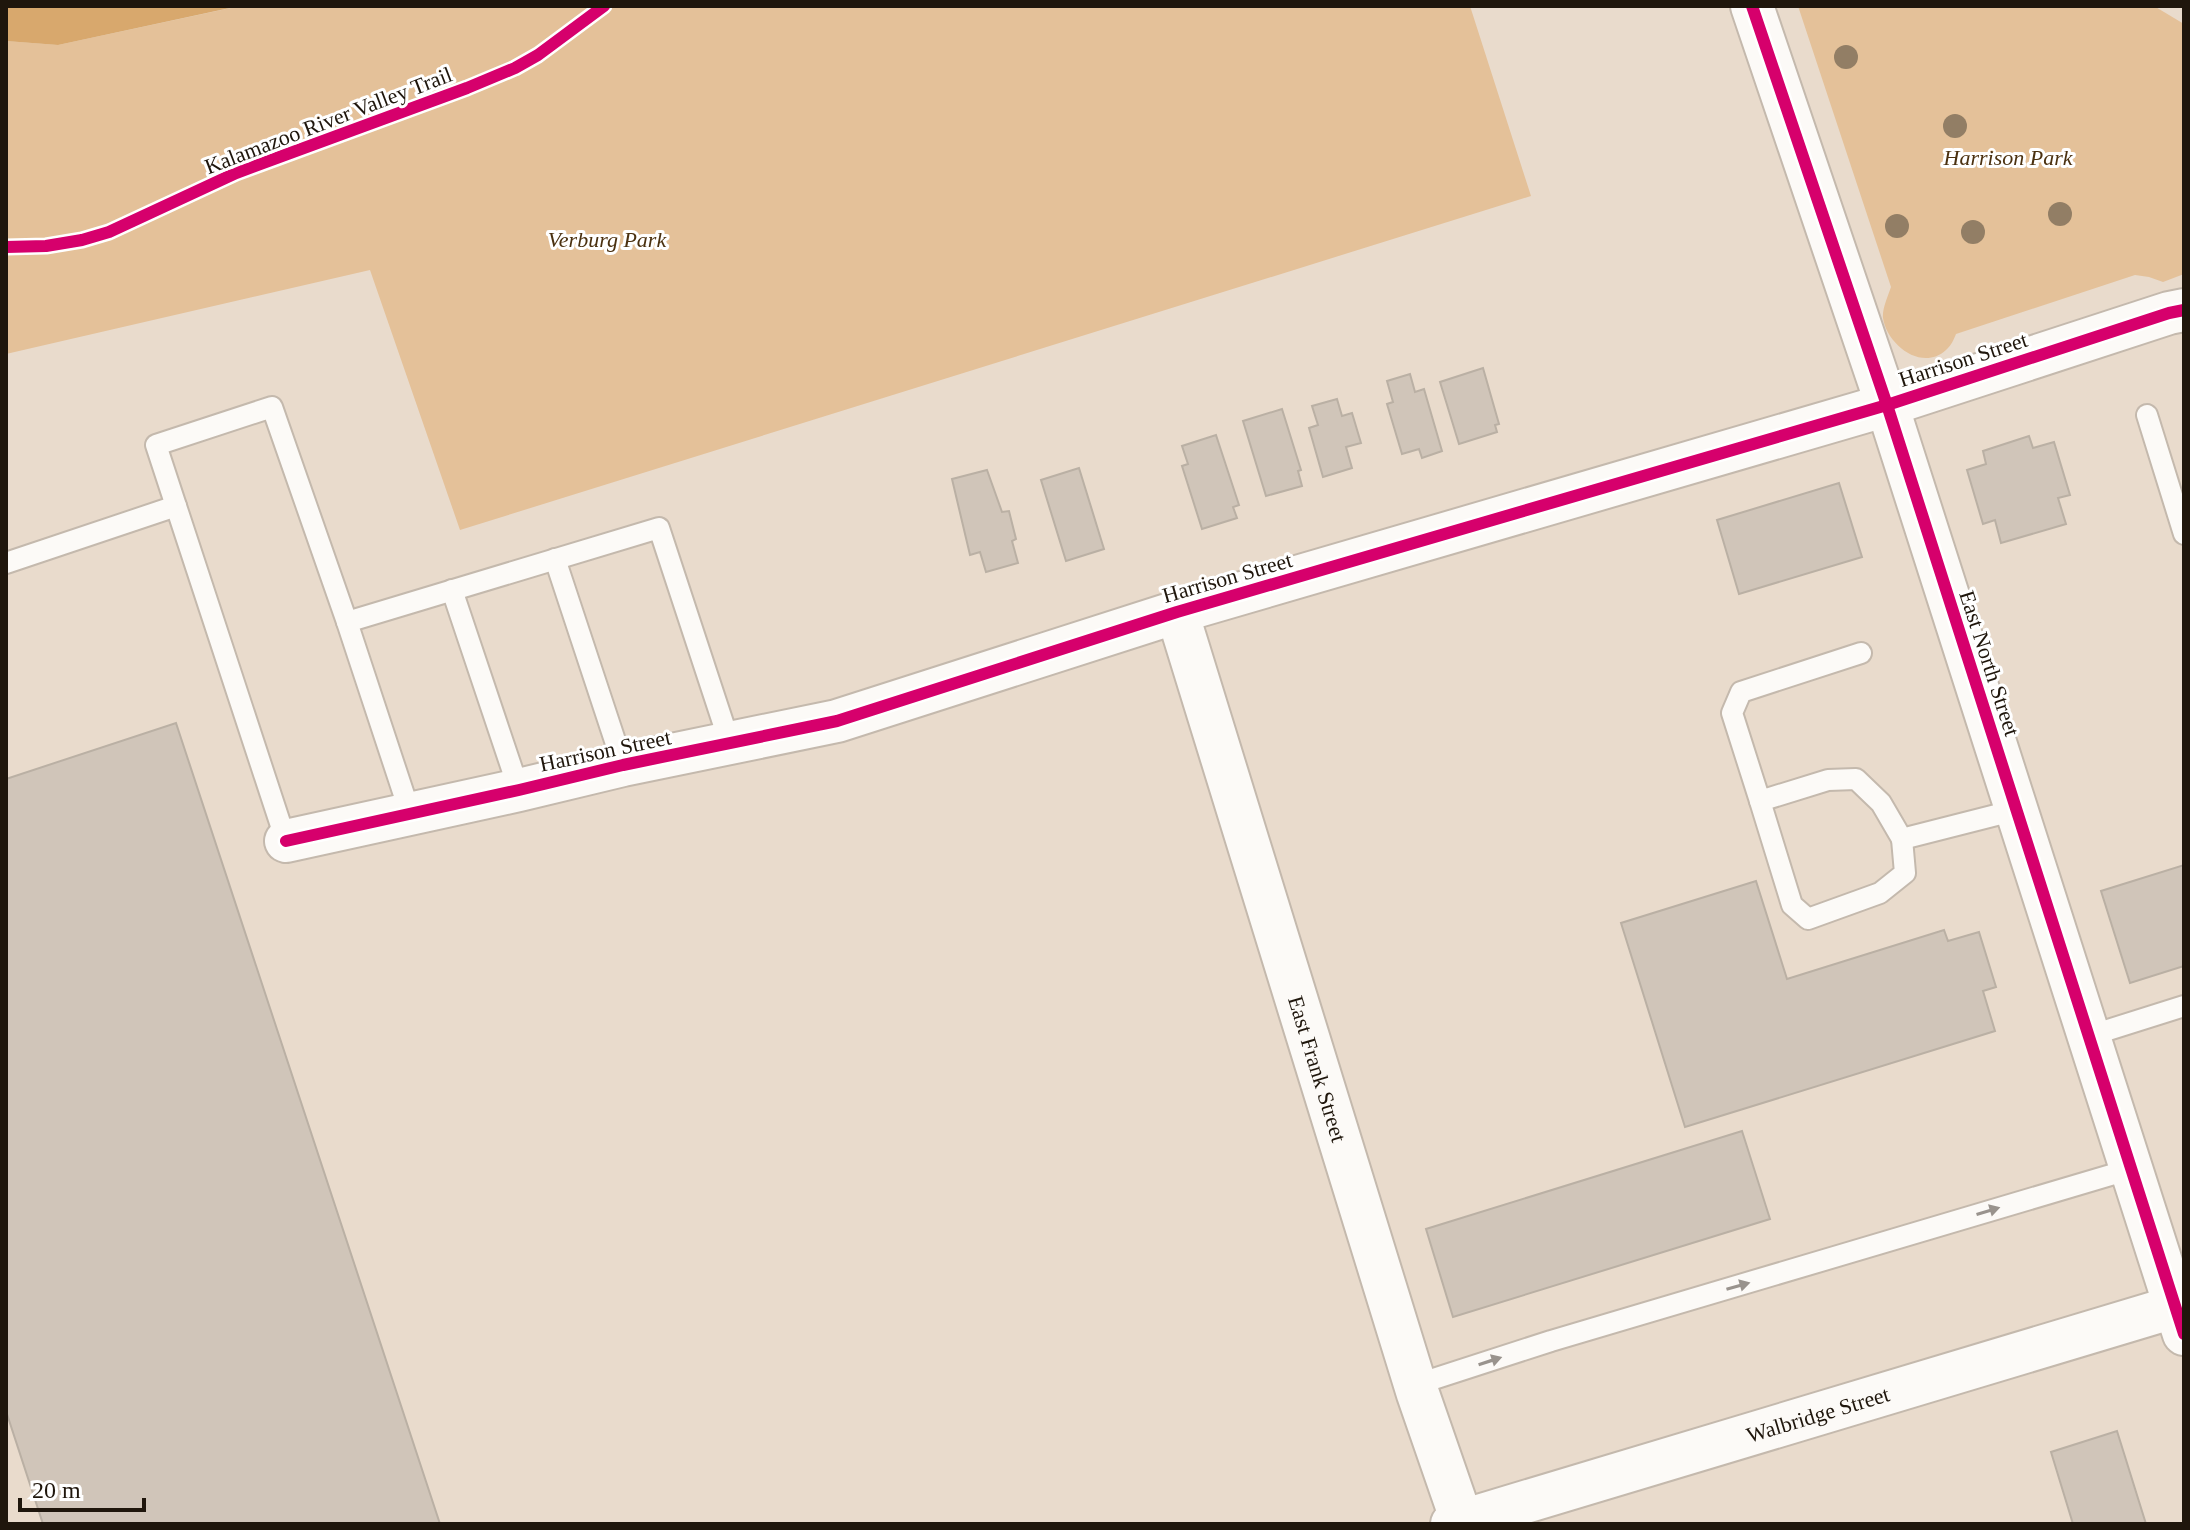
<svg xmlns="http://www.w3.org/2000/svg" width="2190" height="1530" viewBox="0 0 2190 1530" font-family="'Times New Roman',serif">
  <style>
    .green { fill: #e4c199 }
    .water { fill: #d8a86d }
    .building { fill: #d0c5b9; stroke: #bab0a4; stroke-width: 2 }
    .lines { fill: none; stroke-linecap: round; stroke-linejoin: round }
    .service-casing { stroke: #c4b9ad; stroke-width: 24 }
    .minor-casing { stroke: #c4b9ad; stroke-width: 46 }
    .service { stroke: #fcfaf7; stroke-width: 20 }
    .minor { stroke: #fcfaf7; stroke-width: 42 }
    .cycleway-casing { stroke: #fff; stroke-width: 17 }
    .cycleway { stroke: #d6006c; stroke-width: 12 }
    .tree { fill: #927e65 }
    .oneway { fill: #99938d }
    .labels { text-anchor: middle; stroke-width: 6; stroke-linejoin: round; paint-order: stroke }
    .street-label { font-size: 22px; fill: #1f160c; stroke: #fff }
    .park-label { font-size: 22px; font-style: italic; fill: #4b3110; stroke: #fff }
  </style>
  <rect width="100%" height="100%" fill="#e9dbcc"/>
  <g class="green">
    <path d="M240 6H1470L1531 196 460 530 370 270 6 354V41L58 45Z"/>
    <path d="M1798 6H2154L2184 24V274L2163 282 2149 277 2135 275 1956 334C1954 339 1951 346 1946 350 1922 372 1887 345 1883 318 1882 309 1888 296 1891 287Z"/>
  </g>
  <path class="water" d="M6 6H239L58 45 6 41Z"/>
  <g class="building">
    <path d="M1483 368 1499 424 1495 425 1497 432 1459 444 1440 382Z"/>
    <path d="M1410 374 1415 392 1424 389 1442 451 1422 458 1419 449 1402 454 1387 404 1393 402 1387 381Z"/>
    <path d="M1337 399 1342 416 1352 413 1361 443 1346 447 1352 468 1323 477 1309 428 1318 425 1312 406Z"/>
    <path d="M1282 409 1301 470 1298 471 1302 486 1266 496 1243 421Z"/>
    <path d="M1216 435 1239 505 1233 507 1237 518 1202 529 1182 466 1188 464 1182 446Z"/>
    <path d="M2029 436 2033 448 2054 442 2070 495 2058 498 2066 524 2001 543 1995 520 1983 524 1967 470 1986 464 1983 451Z"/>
    <path d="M1079 468 1104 549 1066 561 1041 480Z"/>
    <path d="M987 470 1002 512 1009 511 1016 539 1012 541 1018 563 986 572 980 552 970 555 952 479Z"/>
    <path d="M1839 483 1862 557 1739 594 1717 520Z"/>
    <path d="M176 723 440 1524H43L6 1411V779Z"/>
    <path d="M2184 865V966L2130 983 2101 891Z"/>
    <path d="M1756 881 1787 979 1944 930 1948 941 1979 932 1996 987 1983 991 1995 1031 1685 1127 1621 923Z"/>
    <path d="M1742 1131 1770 1219 1453 1317 1426 1229Z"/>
    <path d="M2117 1431 2146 1524H2073L2051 1452Z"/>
  </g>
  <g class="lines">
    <g class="service-casing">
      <g id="service">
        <path d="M2147 415 2184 534"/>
        <path d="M176 506 156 445 272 407 347 622 659 528 730 744"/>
        <path d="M555 559 623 765"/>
        <path d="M6 563 176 506 286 841"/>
        <path d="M452 590 519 790"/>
        <path d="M347 622 410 813"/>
        <path d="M1861 653 1741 692 1732 713 1760 801 1828 780 1856 779 1881 803 1902 839 2016 810"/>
        <path d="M1760 801 1792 905 1808 919 1880 893 1905 873 1902 839"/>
        <path d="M2089 1036 2184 1006"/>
        <path d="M1415 1385 1551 1341 2131 1169"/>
      </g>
    </g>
    <g class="minor-casing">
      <g id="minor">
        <path d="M1752 6 1887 405 2184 1334"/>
        <path id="s1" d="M1177 612 1418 1394 1463 1524"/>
        <path d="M286 841 519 790 623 765 837 721 1177 612 1887 405 2169 313 2184 310"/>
        <path id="s2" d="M1452 1524 2184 1304"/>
      </g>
    </g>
    <use href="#service" class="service"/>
    <use href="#minor" class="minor"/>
    <g class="cycleway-casing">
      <g id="cycleway">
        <path d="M1752 6 1887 405 2184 1334"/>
        <path d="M6 247 46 246 82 240 109 232 236 173 467 88 515 68 538 55 604 6"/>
        <path d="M286 841 519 790 623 765 837 721 1177 612 1887 405 2169 313 2184 310"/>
      </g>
    </g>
    <use href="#cycleway" class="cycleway"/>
  </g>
  <g class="tree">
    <circle cx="1846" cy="57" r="12"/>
    <circle cx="1955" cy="126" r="12"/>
    <circle cx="2060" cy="214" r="12"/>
    <circle cx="1897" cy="226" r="12"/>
    <circle cx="1973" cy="232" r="12"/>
  </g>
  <defs><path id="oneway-solid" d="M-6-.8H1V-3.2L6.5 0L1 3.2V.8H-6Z" transform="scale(2)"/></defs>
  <g class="oneway">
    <use href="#oneway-solid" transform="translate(1988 1211) rotate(-17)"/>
    <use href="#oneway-solid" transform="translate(1738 1286) rotate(-16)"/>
    <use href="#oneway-solid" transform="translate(1490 1361) rotate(-18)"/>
  </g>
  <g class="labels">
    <g class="street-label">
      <text transform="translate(328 120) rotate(-21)" y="8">Kalamazoo River Valley Trail</text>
      <text transform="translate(1963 359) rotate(-18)" y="8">Harrison Street</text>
      <text transform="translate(1227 577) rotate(-16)" y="8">Harrison Street</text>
      <text transform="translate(1990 663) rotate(72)" y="8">East North Street</text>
      <text transform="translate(605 750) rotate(-12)" y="8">Harrison Street</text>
      <text dy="8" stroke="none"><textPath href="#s1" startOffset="478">East Frank Street</textPath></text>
      <text dy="8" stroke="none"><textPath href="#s2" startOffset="382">Walbridge Street</textPath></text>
    </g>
    <g class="park-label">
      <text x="2008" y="165">Harrison Park</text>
      <text x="607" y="247">Verburg Park</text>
    </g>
  </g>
  <rect width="2190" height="1530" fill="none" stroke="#1f160c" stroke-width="16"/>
  <path d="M20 1498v12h124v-12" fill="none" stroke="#1f160c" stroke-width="4"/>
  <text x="32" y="1498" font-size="24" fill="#1f160c" stroke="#ffffff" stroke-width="6" paint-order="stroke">20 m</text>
</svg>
